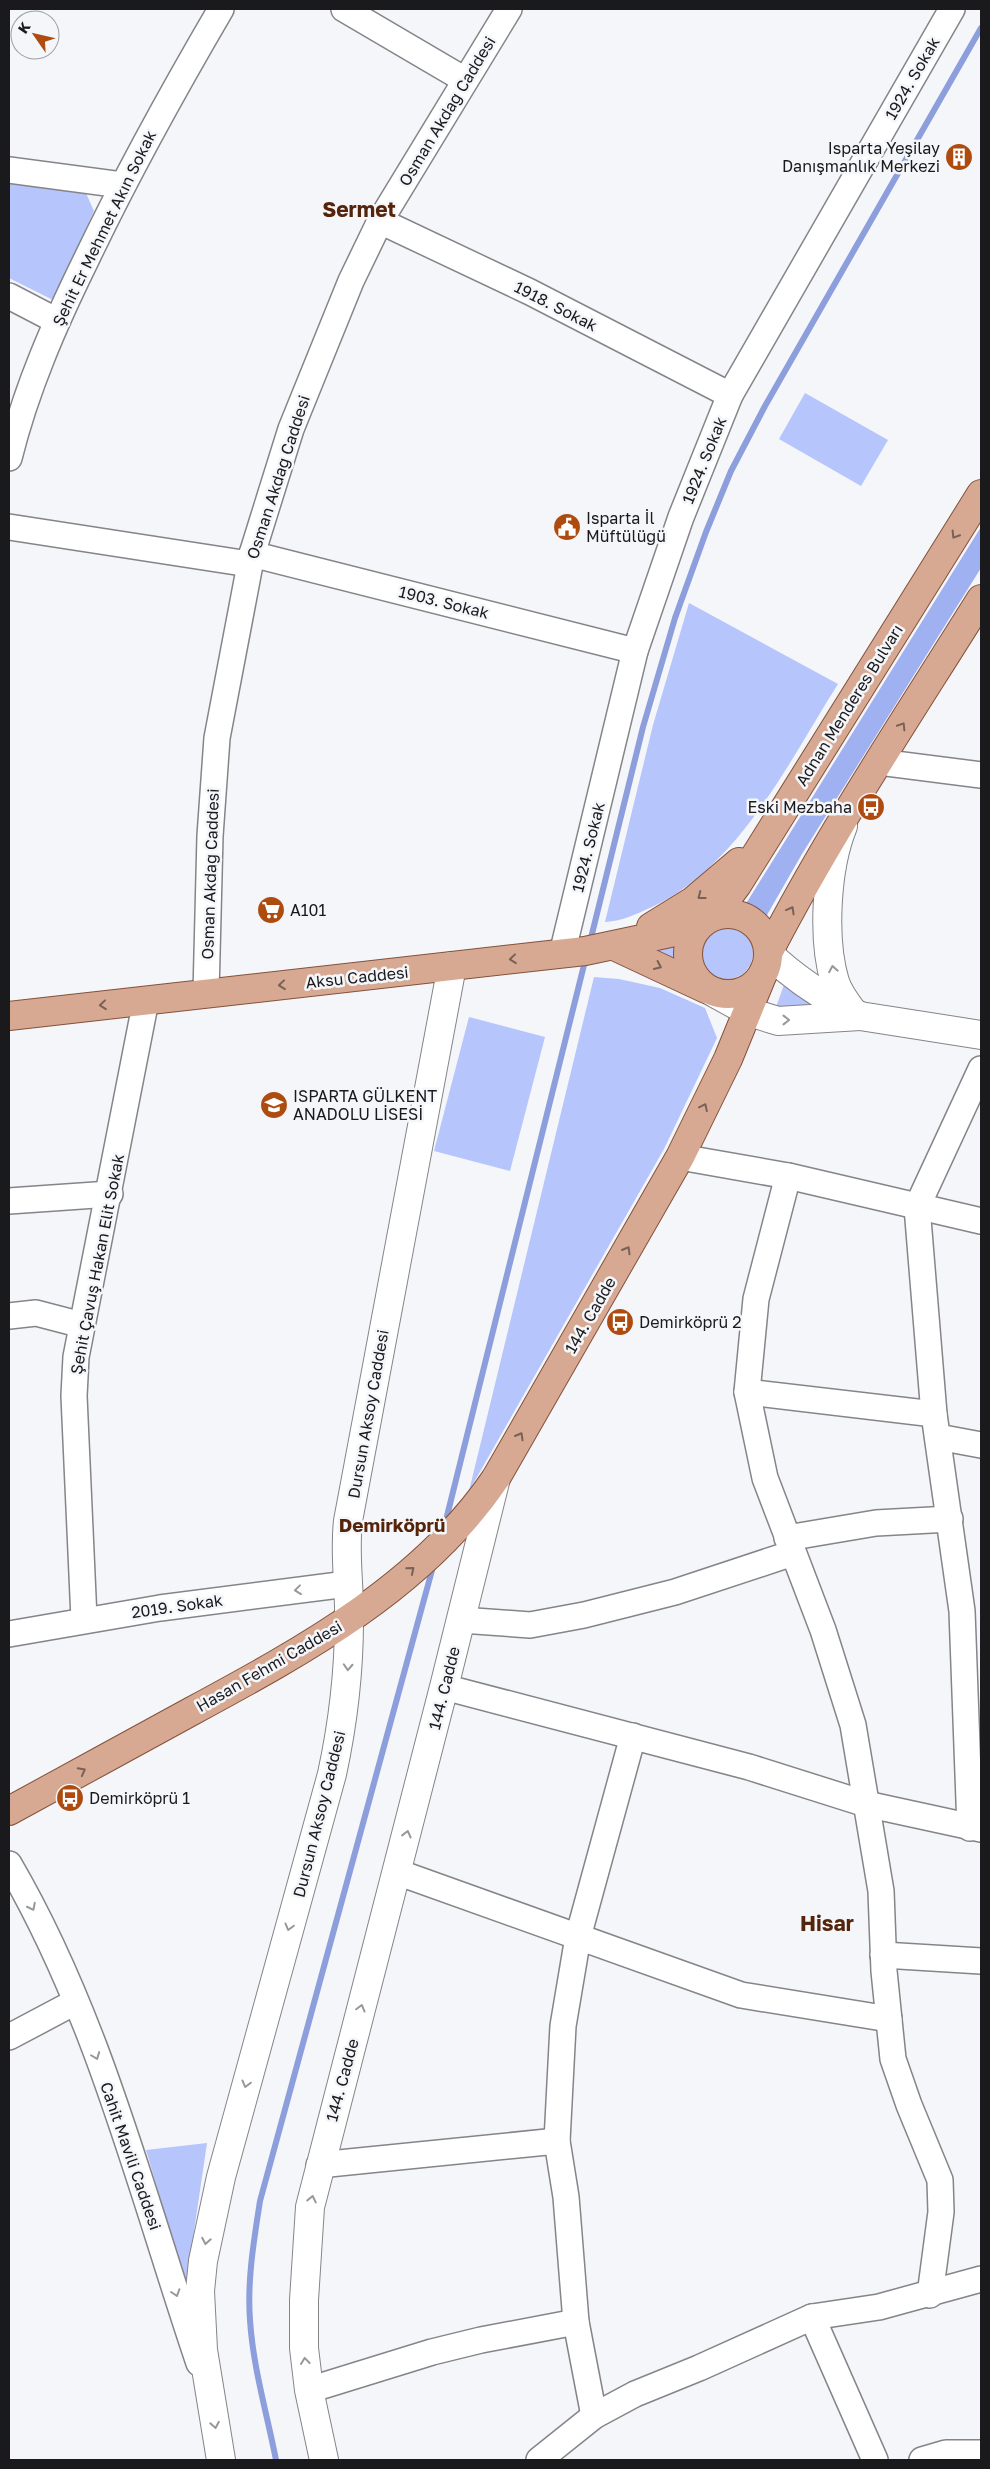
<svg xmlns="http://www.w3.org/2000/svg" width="990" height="2469" viewBox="0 0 990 2469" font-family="'Golos Text',sans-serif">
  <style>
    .green { fill: #b6c5fb }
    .forest { fill: #9fb1f0 }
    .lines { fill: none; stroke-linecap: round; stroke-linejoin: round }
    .stream { stroke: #8c9edb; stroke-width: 6 }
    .minor-casing { stroke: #848589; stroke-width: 28 }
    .tertiary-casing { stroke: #848589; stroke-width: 30 }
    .secondary-casing { stroke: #848589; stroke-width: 30 }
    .primary-casing { stroke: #84513a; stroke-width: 30 }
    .minor { stroke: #fff; stroke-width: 25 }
    .tertiary { stroke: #fff; stroke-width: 28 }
    .secondary { stroke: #fff; stroke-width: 28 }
    .primary { stroke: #d7a992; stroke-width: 28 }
    .oneway { stroke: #786257 }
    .oneway2 { stroke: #989899 }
    .labels { text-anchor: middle; stroke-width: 5; stroke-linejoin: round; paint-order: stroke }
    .street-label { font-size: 16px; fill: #1a1a1c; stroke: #f4f6fa }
    .poi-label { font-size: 16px; fill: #1a1a1c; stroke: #f4f6fa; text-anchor: start }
    .quarter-label { font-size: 19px; font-weight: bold; fill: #55250b; stroke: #f4f6fa }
    .district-label { font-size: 21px; font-weight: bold; fill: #55250b; stroke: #f4f6fa }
  </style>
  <rect width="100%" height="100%" fill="#f4f6fa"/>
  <g class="green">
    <path d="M9 183 85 191 94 211 53 300 9 278Z"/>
    <path d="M805 393 888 440 861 486 779 439Z"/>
    <path d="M689 603 838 684C788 763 740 865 652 907 636 914 623 921 605 922L653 725Z"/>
    <circle cx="727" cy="953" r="26"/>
    <path d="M678 941 681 963 656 951Z"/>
    <path d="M594 977 619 979 660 988 705 1008 717 1038 664 1149 469 1491Z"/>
    <path d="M785 982 830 1010 786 1012 776 1007Z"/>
    <path d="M469 1017 545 1037 510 1171 434 1151Z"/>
    <path d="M207 2143 186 2285 146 2150Z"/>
  </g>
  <path class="forest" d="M981 527V568L802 854 767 915 764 916 747 905V902Z"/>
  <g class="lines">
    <g class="stream">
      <path d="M590 942 643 727 675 618 706 532 731 471 765 406 981 28"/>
      <path d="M445 1524 586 957"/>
      <path d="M276 2460C267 2414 253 2367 250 2320 247 2280 254 2240 260 2201L434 1563"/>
    </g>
    <g class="minor-casing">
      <g id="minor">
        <path d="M344 9 465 80"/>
        <path d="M9 170 122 185"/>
        <path d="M380 221 530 292 730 395"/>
        <path d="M9 296 57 321"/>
        <path d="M9 458C26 389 55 323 86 260 127 174 173 91 221 9"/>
        <path d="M9 527 249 564"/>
        <path d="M252 554 635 651"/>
        <path d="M879 762 981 775"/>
        <path d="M562 954 635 651 681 517 730 395 952 9"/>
        <path d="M206 993 210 836 217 738 252 554 291 429 351 281 380 221 509 9"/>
        <path d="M680 1157 788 1176 981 1221"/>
        <path d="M788 1176 756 1299 747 1392 765 1478 823 1630 853 1725 881 1891 884 1971 893 2059 909 2105 940 2180 941 2212 930 2295"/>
        <path d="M9 1201 110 1194"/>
        <path d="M9 1316 36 1313 82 1325"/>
        <path d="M747 1392 934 1414"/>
        <path d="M938 1437 981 1445"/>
        <path d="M787 1538 876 1523 950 1519"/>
        <path d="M84 1619 74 1396 76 1357 146 1000"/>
        <path d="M461 1620 530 1625 584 1615 675 1592 793 1553"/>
        <path d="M9 1634 160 1608 347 1584"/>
        <path d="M444 1687 749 1767 866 1804 981 1829"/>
        <path d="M970 1828 962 1611 934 1414 917 1207 981 1069"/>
        <path d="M9 1864C99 2018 142 2195 199 2363"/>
        <path d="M397 1872 741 1995 889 2019"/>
        <path d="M883 1955 981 1961"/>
        <path d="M9 2037 75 2002"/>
        <path d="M319 2165 557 2141"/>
        <path d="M812 2317 875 2460"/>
        <path d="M309 2390 432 2352 481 2340 576 2322"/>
        <path d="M594 2416 576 2322 566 2197 557 2141 563 2026 578 1937 633 1736"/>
        <path d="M539 2460 594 2416 635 2394 699 2368 812 2317 879 2307 981 2279"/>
        <path d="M922 2460 946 2453H981"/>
      </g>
    </g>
    <g class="tertiary-casing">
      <g id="tertiary">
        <path d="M221 2460 203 2350 200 2291 203 2261 221 2177 332 1774C343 1723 349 1673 349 1621 350 1587 344 1555 348 1521L452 966"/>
        <path d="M324 2460 309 2390 304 2348V2300L310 2207 444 1687 496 1478"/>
      </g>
    </g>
    <g class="secondary-casing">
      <g id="secondary">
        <path d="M843 826C826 868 822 939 835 982 839 994 846 1003 853 1012"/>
        <path d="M709 990 749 1012 778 1021 860 1016C826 999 796 980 768 953"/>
        <path d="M860 1016 981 1035"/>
      </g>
    </g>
    <g class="primary-casing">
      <g id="primary">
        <circle cx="728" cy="954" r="40"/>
        <path d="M714 916 737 885 981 494"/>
        <path d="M651 927 693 901 739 862"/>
        <path d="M614 946 706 989"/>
        <path d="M768 953C831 831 908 716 981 599"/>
        <path d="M9 1016 585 951 670 933 702 922"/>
        <path d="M9 1811C70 1778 131 1744 192 1711 303 1651 423 1586 496 1478L680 1157 728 1059 764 971"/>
      </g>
    </g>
    <use href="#minor" class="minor"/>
    <use href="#tertiary" class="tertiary"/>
    <use href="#secondary" class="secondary"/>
    <use href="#primary" class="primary"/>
  </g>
  <defs><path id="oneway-chevron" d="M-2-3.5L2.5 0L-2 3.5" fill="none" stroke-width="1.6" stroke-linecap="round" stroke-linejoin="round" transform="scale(1.25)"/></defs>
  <g class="oneway">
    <use href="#oneway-chevron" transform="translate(955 535) rotate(122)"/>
    <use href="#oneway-chevron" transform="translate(902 726) rotate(-58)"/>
    <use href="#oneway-chevron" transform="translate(701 896) rotate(143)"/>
    <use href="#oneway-chevron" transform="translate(791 910) rotate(-61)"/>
    <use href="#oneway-chevron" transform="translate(513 959) rotate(174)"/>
    <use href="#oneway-chevron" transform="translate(658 966) rotate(25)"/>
    <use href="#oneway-chevron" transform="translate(282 985) rotate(174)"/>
    <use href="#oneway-chevron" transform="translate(103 1005) rotate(174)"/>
    <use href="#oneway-chevron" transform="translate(704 1107) rotate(-64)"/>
    <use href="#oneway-chevron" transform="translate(627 1250) rotate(-60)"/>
    <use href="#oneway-chevron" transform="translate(520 1436) rotate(-60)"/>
    <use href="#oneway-chevron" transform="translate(411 1570) rotate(-40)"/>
    <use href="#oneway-chevron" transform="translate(82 1771) rotate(-28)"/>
  </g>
  <g class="oneway2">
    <use href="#oneway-chevron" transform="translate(833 969) rotate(-100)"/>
    <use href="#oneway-chevron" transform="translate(786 1020)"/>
    <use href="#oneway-chevron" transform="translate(298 1590) rotate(173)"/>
    <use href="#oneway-chevron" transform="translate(348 1667) rotate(93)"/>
    <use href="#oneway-chevron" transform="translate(407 1834) rotate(-76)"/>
    <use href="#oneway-chevron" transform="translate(32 1907) rotate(63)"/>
    <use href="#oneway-chevron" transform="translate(289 1927) rotate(105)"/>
    <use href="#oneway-chevron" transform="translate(361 2008) rotate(-75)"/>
    <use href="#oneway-chevron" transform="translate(96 2056) rotate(69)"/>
    <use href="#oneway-chevron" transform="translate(246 2084) rotate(105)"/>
    <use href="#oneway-chevron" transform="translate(312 2199) rotate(-78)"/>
    <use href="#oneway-chevron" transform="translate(206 2241) rotate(100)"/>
    <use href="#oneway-chevron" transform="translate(176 2293) rotate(72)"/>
    <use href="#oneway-chevron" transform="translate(305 2361) rotate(-97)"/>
    <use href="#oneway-chevron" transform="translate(215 2425) rotate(80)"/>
  </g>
  <defs>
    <g id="building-disc" transform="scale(1.4375)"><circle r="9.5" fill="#ae4c10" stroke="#f4f6fa"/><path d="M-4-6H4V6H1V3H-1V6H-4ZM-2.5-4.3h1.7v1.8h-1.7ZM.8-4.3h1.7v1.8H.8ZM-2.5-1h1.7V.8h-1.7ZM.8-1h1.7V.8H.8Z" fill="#fff"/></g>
    <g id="civic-disc" transform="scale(1.4375)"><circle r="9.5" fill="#ae4c10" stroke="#f4f6fa"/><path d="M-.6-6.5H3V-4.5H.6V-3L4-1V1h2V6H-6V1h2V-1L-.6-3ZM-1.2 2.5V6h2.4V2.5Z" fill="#fff"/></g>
    <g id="bus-disc" transform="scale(1.4375)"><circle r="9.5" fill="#ae4c10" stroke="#f4f6fa"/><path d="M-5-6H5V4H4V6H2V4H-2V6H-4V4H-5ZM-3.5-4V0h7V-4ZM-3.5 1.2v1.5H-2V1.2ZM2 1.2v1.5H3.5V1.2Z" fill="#fff"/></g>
    <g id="supermarket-disc" transform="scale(1.4375)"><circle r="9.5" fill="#ae4c10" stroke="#f4f6fa"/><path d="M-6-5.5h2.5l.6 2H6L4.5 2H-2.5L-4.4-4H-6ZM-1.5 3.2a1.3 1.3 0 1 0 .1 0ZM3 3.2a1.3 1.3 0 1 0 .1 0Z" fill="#fff"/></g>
    <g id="school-disc" transform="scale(1.4375)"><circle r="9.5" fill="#ae4c10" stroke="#f4f6fa"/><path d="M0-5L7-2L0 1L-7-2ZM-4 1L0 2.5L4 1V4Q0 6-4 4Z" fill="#fff"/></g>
  </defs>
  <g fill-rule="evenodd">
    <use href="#building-disc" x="959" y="157"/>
    <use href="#civic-disc" x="567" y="527"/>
    <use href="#bus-disc" x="871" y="807"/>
    <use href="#supermarket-disc" x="271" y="910"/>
    <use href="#school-disc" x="274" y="1105"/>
    <use href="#bus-disc" x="620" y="1322"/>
    <use href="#bus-disc" x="70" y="1798"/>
  </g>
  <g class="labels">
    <g class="street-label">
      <text transform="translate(912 78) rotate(-60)" y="6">1924. Sokak</text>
      <text transform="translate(447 111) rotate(-59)" y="6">Osman Akdağ Caddesi</text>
      <text transform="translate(104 228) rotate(-64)" y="6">Şehit Er Mehmet Akın Sokak</text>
      <text transform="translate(556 306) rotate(27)" y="6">1918. Sokak</text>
      <text transform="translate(704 460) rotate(-68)" y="6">1924. Sokak</text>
      <text transform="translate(278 477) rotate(-72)" y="6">Osman Akdağ Caddesi</text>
      <text transform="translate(444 602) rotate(14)" y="6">1903. Sokak</text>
      <text transform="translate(849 705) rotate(-58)" y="6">Adnan Menderes Bulvarı</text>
      <text transform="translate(588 847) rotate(-76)" y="6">1924. Sokak</text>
      <text transform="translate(210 874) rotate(-88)" y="6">Osman Akdağ Caddesi</text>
      <text transform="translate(357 977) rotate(-6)" y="6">Aksu Caddesi</text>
      <text transform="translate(97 1264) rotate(-79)" y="6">Şehit Çavuş Hakan Elit Sokak</text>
      <text transform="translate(590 1315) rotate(-60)" y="6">144. Cadde</text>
      <text transform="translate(368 1414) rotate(-80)" y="6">Dursun Aksoy Caddesi</text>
      <text transform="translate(177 1606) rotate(-8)" y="6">2019. Sokak</text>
      <text transform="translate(269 1666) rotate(-30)" y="6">Hasan Fehmi Caddesi</text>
      <text transform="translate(444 1688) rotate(-76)" y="6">144. Cadde</text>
      <text transform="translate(319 1814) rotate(-76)" y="6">Dursun Aksoy Caddesi</text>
      <text transform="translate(342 2080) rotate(-75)" y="6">144. Cadde</text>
      <text transform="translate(131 2156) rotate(71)" y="6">Cahit Mavili Caddesi</text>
    </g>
    <g class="poi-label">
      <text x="940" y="154" text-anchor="end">Isparta Yeşilay<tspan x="940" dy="18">Danışmanlık Merkezi</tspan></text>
      <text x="586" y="524">Isparta İl<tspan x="586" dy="18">Müftülüğü</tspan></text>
      <text x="852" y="813" text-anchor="end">Eski Mezbaha</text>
      <text x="290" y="916">A101</text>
      <text x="293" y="1102">ISPARTA GÜLKENT<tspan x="293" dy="18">ANADOLU LİSESİ</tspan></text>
      <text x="639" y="1328">Demirköprü 2</text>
      <text x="89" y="1804">Demirköprü 1</text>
    </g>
    <g class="quarter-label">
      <text x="392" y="1532">Demirköprü</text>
    </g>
    <g class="district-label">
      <text x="359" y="217">Sermet</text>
      <text x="827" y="1931">Hisar</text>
    </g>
  </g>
  <rect width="990" height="2469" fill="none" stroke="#1a1a1c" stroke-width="20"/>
  <g transform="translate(35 35) rotate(304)"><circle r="24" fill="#f4f6fa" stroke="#9d9ea1"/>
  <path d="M0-4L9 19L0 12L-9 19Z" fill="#ae4c10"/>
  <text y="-8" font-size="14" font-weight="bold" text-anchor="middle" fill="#1a1a1c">K</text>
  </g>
</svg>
